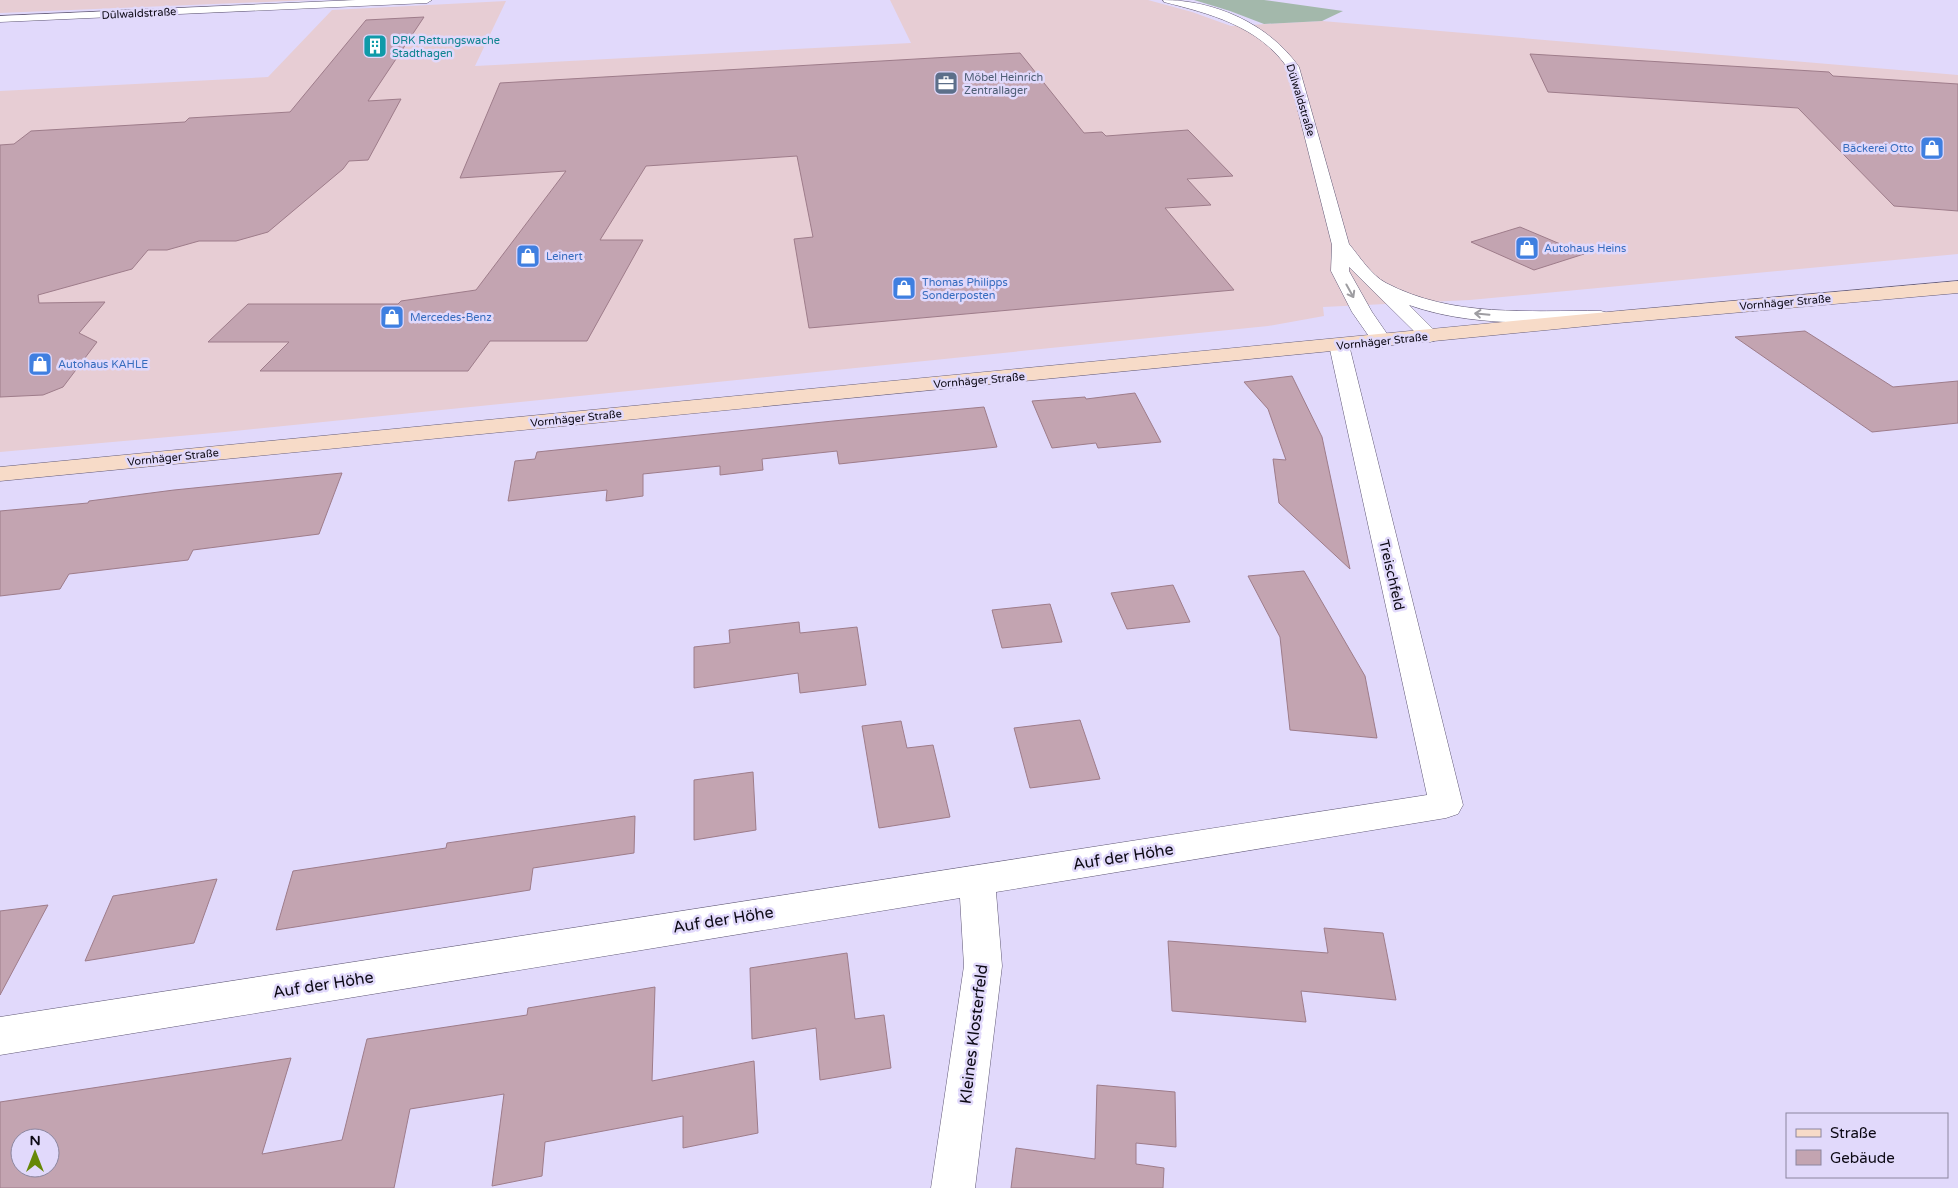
<svg xmlns="http://www.w3.org/2000/svg" width="1958" height="1188" viewBox="0 0 1958 1188" font-family="'Varela Round',sans-serif">
  <style>
    .commercial { fill: #e7cdd4 }
    .green { fill: #a3b8ab }
    .building { fill: #c3a4b1; stroke: #9e7c8a; fill-rule: evenodd }
    .lines { fill: none; stroke-linecap: round; stroke-linejoin: round }
    .minor-casing { stroke: #615976; stroke-width: 1 }
    .tertiary-casing { stroke: #615976; stroke-width: 1 }
    .secondary-casing { stroke: #615976; stroke-width: 1 }
    .minor { fill: #fff; fill-rule: evenodd }
    .tertiary { fill: #fff; fill-rule: evenodd }
    .secondary { fill: #f7dbc8; fill-rule: evenodd }
    .oneway { stroke: #9e9da1 }
    .labels { text-anchor: middle; stroke-width: 5; stroke-linejoin: round; paint-order: stroke }
    .far-street-label { font-size: 11px; fill: #0c0914; stroke: #e1d9fb }
    .far-culture-label { font-size: 11px; fill: #0d838f; stroke: #e1d9fb; text-anchor: start }
    .far-service-label { font-size: 11px; fill: #4e5e75; stroke: #e1d9fb; text-anchor: start }
    .far-shop-label { font-size: 11px; fill: #366cbe; stroke: #e1d9fb; text-anchor: start }
    .street-label { font-size: 14px; fill: #0c0914; stroke: #e1d9fb }
    .near-street-label { font-size: 16px; fill: #0c0914; stroke: #e1d9fb }
  </style>
  <rect width="100%" height="100%" fill="#e1d9fb"/>
  <g class="commercial">
    <path d="M0 0H311L0 13Z"/>
    <path d="M890 0H1148L1192 12 1231 26 1322 21 1958 75V254L1470 300 1323 307 1324 316 1268 326 225 432 0 452V91L268 77 332 10 506 1 475 66 911 43Z"/>
  </g>
  <path class="green" d="M1194 0H1264L1343 11 1322 21 1264 24 1230 11Z"/>
  <g class="building">
    <path d="M424 17 368 101 401 99 368 160 349 161 343 169 268 232 236 241H199L167 250H148L132 269 38 295 39 303 105 302 79 333 97 342 63 387 43 395 0 397V145L14 144 31 131 185 122 189 118 290 112 366 20Z"/>
    <path d="M1020 53 1084 133 1102 132 1106 136 1188 130 1233 176 1187 179 1211 205 1165 208 1234 290 809 328 794 239 813 237 797 156 646 166 600 240H643L587 341H490L468 371H260L289 342H208L248 304H398L401 301 476 290 566 171 460 178 500 83Z"/>
    <path d="M1530 54 1829 72 1833 76 1958 84V211L1894 206 1798 108 1548 92Z"/>
    <path d="M1520 227 1584 254 1534 270 1471 242Z"/>
    <path d="M1805 331 1893 387 1958 381V423L1872 432 1735 337Z"/>
    <path d="M1292 376 1322 437 1350 569 1279 503 1273 459 1286 460 1268 409 1244 382Z"/>
    <path d="M1135 393 1161 442 1098 448 1096 443 1052 448 1032 401 1085 397 1086 399Z"/>
    <path d="M984 407 997 447 839 464 837 451 762 459 763 470 720 475V466L643 474V496L606 501 607 490 508 501 515 461 535 459 537 452 833 421Z"/>
    <path d="M342 473 319 534 193 550 188 560 69 574 60 589 0 596V511L88 503 89 501 174 490Z"/>
    <path d="M1304 571 1365 676 1377 738 1290 730 1280 637 1248 576Z"/>
    <path d="M1173 585 1190 622 1127 629 1111 593Z"/>
    <path d="M1050 604 1062 642 1002 648 992 610Z"/>
    <path d="M799 622 800 633 857 627 866 685 800 693 798 673 694 688V647L730 643 729 630Z"/>
    <path d="M1080 720 1100 779 1030 788 1014 728Z"/>
    <path d="M901 721 907 748 933 745 950 817 879 828 862 726Z"/>
    <path d="M753 772 756 830 694 840V780Z"/>
    <path d="M635 816 634 853 533 868 530 890 276 930 293 871 446 848 447 843Z"/>
    <path d="M217 879 194 943 85 961 113 896Z"/>
    <path d="M48 905 0 995V911Z"/>
    <path d="M1324 928 1383 933 1396 1000 1301 991 1306 1022 1172 1011 1168 941 1328 953Z"/>
    <path d="M847 953 855 1019 884 1015 891 1068 820 1080 816 1028 752 1039 750 968Z"/>
    <path d="M655 987 652 1081 754 1061 758 1133 683 1148V1116L545 1142 542 1176 492 1186 504 1094 410 1109 394 1188H0V1102L291 1058 262 1154 342 1140 367 1039 527 1015 528 1008ZM20 1138H50V1168H20Z"/>
    <path d="M1097 1085 1175 1092 1176 1147 1136 1143V1164L1164 1168 1163 1188H1011L1016 1148 1095 1159Z"/>
  </g>
  <g class="lines">
    <g class="minor-casing">
      <path id="minor" d="M1339 339 1346 341 1349 345 1463 805 1458 814 1446 818 996 892 1002 966 975 1188H931L964 966 960 898 0 1055V1017L1427 795 1329 345 1332 341Z"/>
    </g>
    <g class="tertiary-casing">
      <g id="tertiary">
        <path d="M356 0H432L427 3 0 22V16Z"/>
        <path d="M1163 0C1215 0 1269 24 1299 67L1349 244C1360 257 1371 275 1386 283 1453 318 1529 310 1601 311L1608 313 1611 317 1608 321 1601 323C1536 322 1471 327 1409 305L1440 336 1437 340 1430 342 1423 340 1349 267V271L1372 312 1392 341 1389 345 1382 347 1375 345 1352 312 1331 271 1332 245 1287 67C1258 26 1211 14 1164 2Z"/>
      </g>
    </g>
    <g class="secondary-casing">
      <path id="secondary" d="M1958 281V293L1618 323 0 481V467L1618 311Z"/>
    </g>
    <use href="#minor" class="minor"/>
    <use href="#tertiary" class="tertiary"/>
    <use href="#secondary" class="secondary"/>
  </g>
  <defs><path id="oneway-shaft" d="M-6 0H5M1.5-3L5.5 0L1.5 3" fill="none" stroke-width="1.6" stroke-linecap="round" stroke-linejoin="round" transform="scale(1.25)"/></defs>
  <g class="oneway">
    <use href="#oneway-shaft" transform="translate(1350 291) rotate(61)"/>
    <use href="#oneway-shaft" transform="translate(1482 314) rotate(-175)"/>
  </g>
  <defs>
    <g id="building-square" transform="scale(1.25)"><rect x="-9" y="-9" width="18" height="18" rx="4" fill="#0f9aa8" stroke="#e1d9fb"/><path d="M-4-6H4V6H1V3H-1V6H-4ZM-2.5-4.3h1.7v1.8h-1.7ZM.8-4.3h1.7v1.8H.8ZM-2.5-1h1.7V.8h-1.7ZM.8-1h1.7V.8H.8Z" fill="#fff"/></g>
    <g id="office-square" transform="scale(1.25)"><rect x="-9" y="-9" width="18" height="18" rx="4" fill="#5c6f8a" stroke="#e1d9fb"/><path d="M-6-3h4V-5.5h4V-3h4V5H-6ZM-1-4.5V-3h2v-1.5ZM-6 0V1H6V0Z" fill="#fff"/></g>
    <g id="shop-square" transform="scale(1.25)"><rect x="-9" y="-9" width="18" height="18" rx="4" fill="#3f7fe0" stroke="#e1d9fb"/><path d="M-5-2.5h2.3a2.7 3.5 0 0 1 5.4 0H5L5.5 6h-11ZM-1.5-2.5h3a1.5 2.3 0 0 0-3 0Z" fill="#fff"/></g>
  </defs>
  <g fill-rule="evenodd">
    <use href="#building-square" x="375" y="46"/>
    <use href="#office-square" x="946" y="83"/>
    <use href="#shop-square" x="1932" y="148"/>
    <use href="#shop-square" x="1527" y="248"/>
    <use href="#shop-square" x="528" y="256"/>
    <use href="#shop-square" x="904" y="288"/>
    <use href="#shop-square" x="392" y="317"/>
    <use href="#shop-square" x="40" y="364"/>
  </g>
  <g class="labels">
    <g class="far-street-label">
      <text transform="translate(139 13) rotate(-3)" y="4">Dülwaldstraße</text>
      <text transform="translate(1301 100) rotate(73)" y="4">Dülwaldstraße</text>
      <text transform="translate(1785 302) rotate(-5)" y="4">Vornhäger Straße</text>
      <text transform="translate(1382 341) rotate(-6)" y="4">Vornhäger Straße</text>
      <text transform="translate(979 380) rotate(-5)" y="4">Vornhäger Straße</text>
      <text transform="translate(576 418) rotate(-6)" y="4">Vornhäger Straße</text>
      <text transform="translate(173 457) rotate(-6)" y="4">Vornhäger Straße</text>
    </g>
    <g class="far-culture-label">
      <text x="392" y="44">DRK Rettungswache<tspan x="392" dy="13">Stadthagen</tspan></text>
    </g>
    <g class="far-service-label">
      <text x="964" y="81">Möbel Heinrich<tspan x="964" dy="13">Zentrallager</tspan></text>
    </g>
    <g class="far-shop-label">
      <text x="1914" y="152" text-anchor="end">Bäckerei Otto</text>
      <text x="1544" y="252">Autohaus Heins</text>
      <text x="546" y="260">Leinert</text>
      <text x="922" y="286">Thomas Philipps<tspan x="922" dy="13">Sonderposten</tspan></text>
      <text x="410" y="321">Mercedes-Benz</text>
      <text x="58" y="368">Autohaus KAHLE</text>
    </g>
    <g class="street-label">
      <text transform="translate(1392 575) rotate(77)" y="5">Treischfeld</text>
    </g>
    <g class="near-street-label">
      <text transform="translate(1123 856) rotate(-9)" y="6">Auf der Höhe</text>
      <text transform="translate(723 919) rotate(-9)" y="6">Auf der Höhe</text>
      <text transform="translate(323 984) rotate(-9)" y="6">Auf der Höhe</text>
      <text transform="translate(973 1034) rotate(-83)" y="6">Kleines Klosterfeld</text>
    </g>
  </g>
  <rect x="1786" y="1113" width="162" height="65" fill="#e1d9fb" stroke="#8c869f"/>
  <rect x="1796" y="1129" width="25" height="8" fill="#f7dbc8" stroke="#8c869f"/>
  <text x="1830" y="1138" font-size="15" fill="#0c0914">Straße</text>
  <rect x="1796" y="1150" width="25" height="15" fill="#c3a4b1" stroke="#8c869f"/>
  <text x="1830" y="1163" font-size="15" fill="#0c0914">Gebäude</text>
  <g transform="translate(35 1153)"><circle r="24" fill="#e1d9fb" stroke="#8c869f"/>
  <path d="M0-4L9 19L0 12L-9 19Z" fill="#668807"/>
  <text y="-8" font-size="14" font-weight="bold" text-anchor="middle" fill="#0c0914">N</text>
  </g>
</svg>
